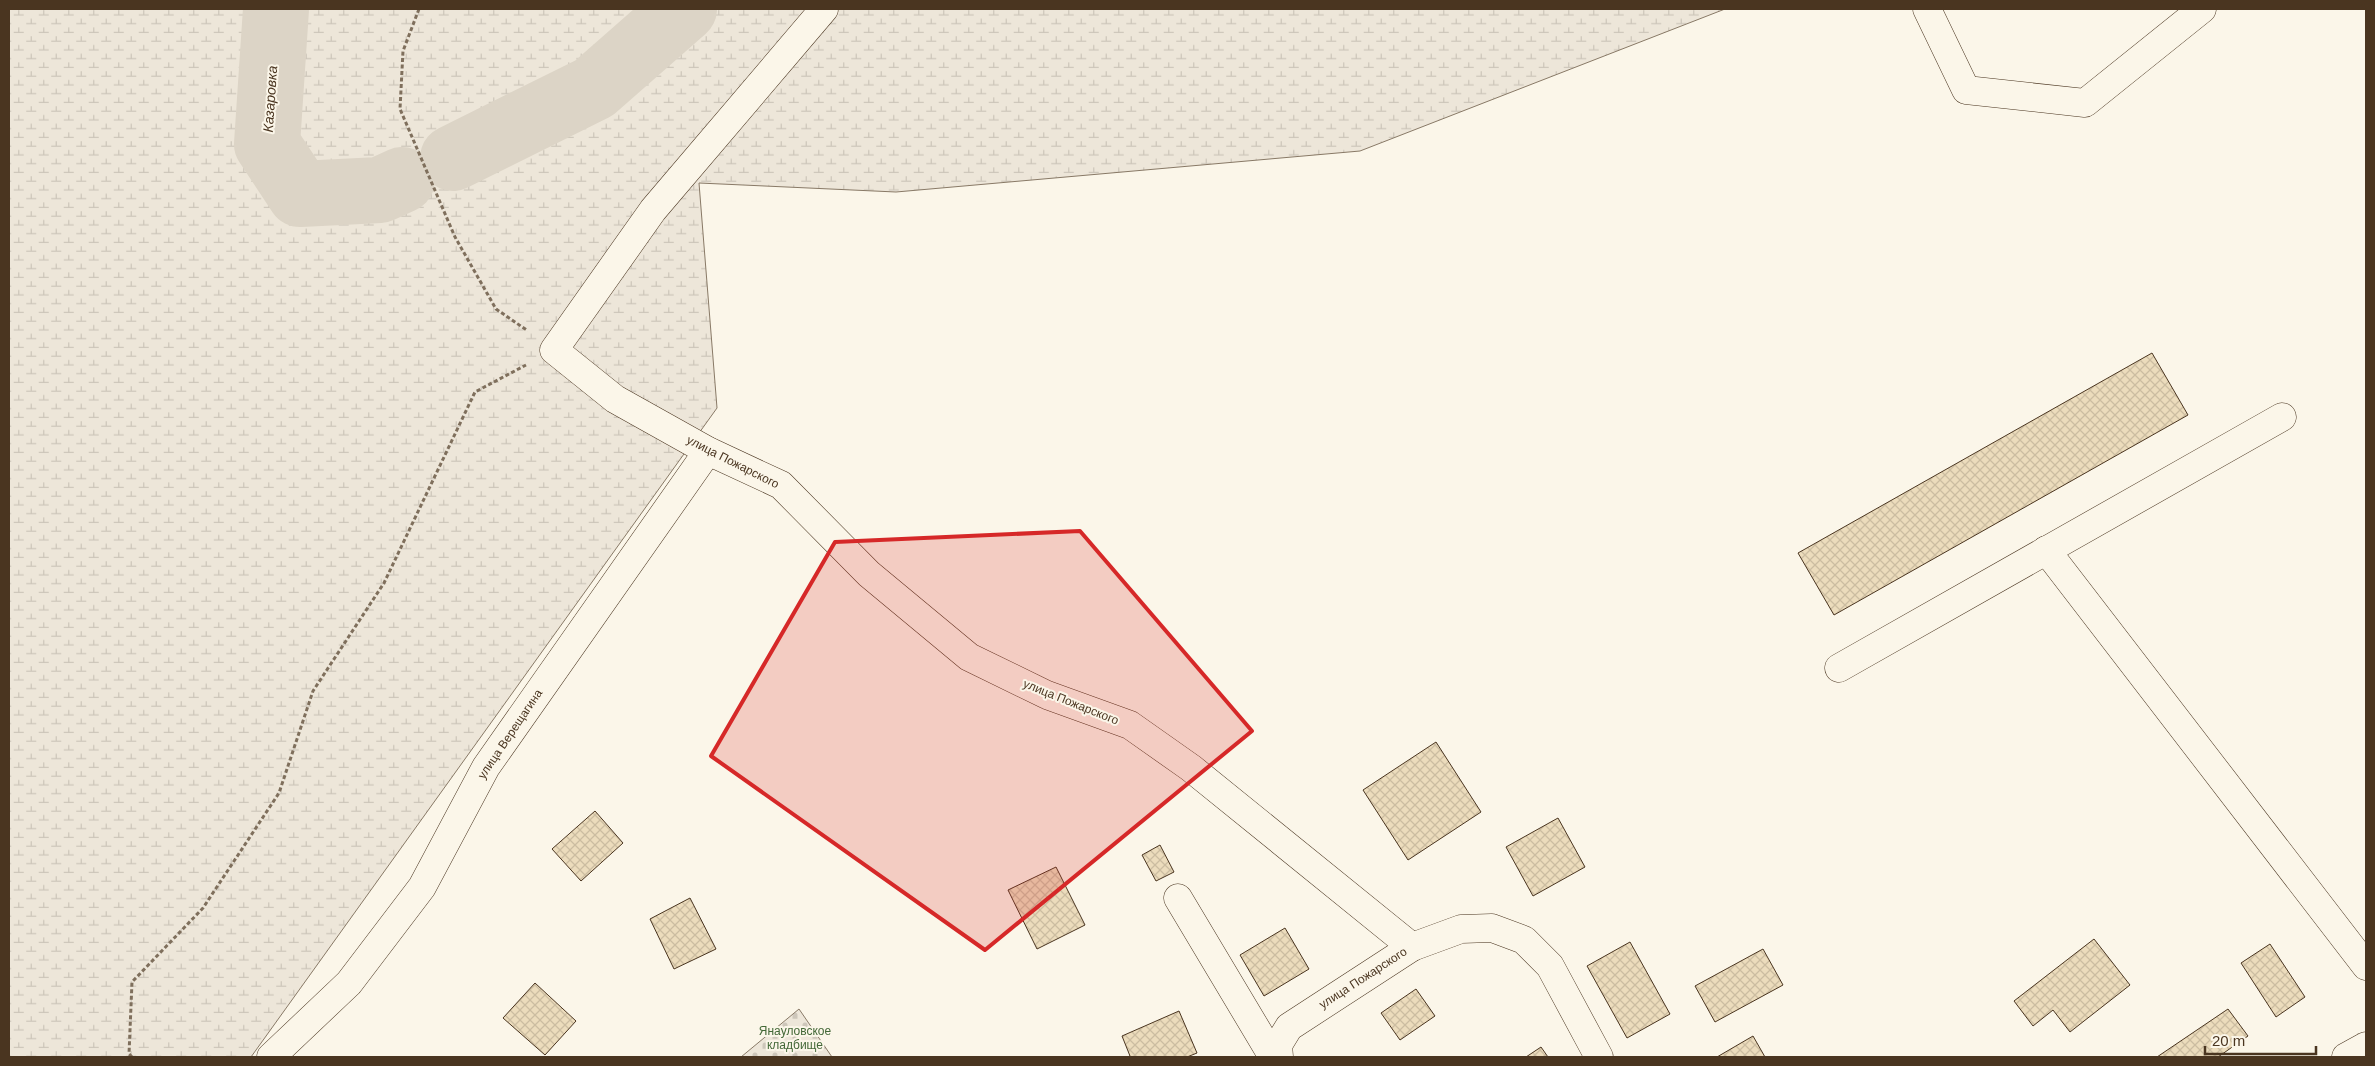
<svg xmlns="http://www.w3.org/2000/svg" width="2375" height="1066" viewBox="0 0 2375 1066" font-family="Helvetica,sans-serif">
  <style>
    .wetland { fill: url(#wetland-marsh); stroke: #887966 }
    .cemetery { fill: url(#cemetery-stones); stroke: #887966 }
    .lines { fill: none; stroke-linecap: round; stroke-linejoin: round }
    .river { stroke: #dcd4c6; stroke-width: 66 }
    .building { fill: url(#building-cross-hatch); stroke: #4a3520 }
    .minor-casing { stroke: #4a3520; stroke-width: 29 }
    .path { stroke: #7f6f5c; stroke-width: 3; stroke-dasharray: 4 2.5; stroke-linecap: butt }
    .minor { stroke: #fbf6e9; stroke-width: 28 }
    .marked { fill: #d62828; fill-opacity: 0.2; stroke: #d62828; stroke-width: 4; stroke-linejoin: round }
    .labels { text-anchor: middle; stroke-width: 4; stroke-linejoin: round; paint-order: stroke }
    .street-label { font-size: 12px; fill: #4a3520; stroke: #fbf6e9 }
    .park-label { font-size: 12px; fill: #436837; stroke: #fbf6e9 }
    .water-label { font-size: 14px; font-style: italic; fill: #4a3520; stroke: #fbf6e9 }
  </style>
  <defs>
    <pattern id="wetland-marsh" width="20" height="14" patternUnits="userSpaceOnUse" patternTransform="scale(1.25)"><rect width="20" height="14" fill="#ede6d9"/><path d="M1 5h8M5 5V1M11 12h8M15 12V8" fill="none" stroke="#cdc6ba"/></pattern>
    <pattern id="cemetery-stones" width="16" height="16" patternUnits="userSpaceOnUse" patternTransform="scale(1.25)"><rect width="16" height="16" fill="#ede6d9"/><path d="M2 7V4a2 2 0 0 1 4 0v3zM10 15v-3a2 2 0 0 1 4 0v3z" fill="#cdc6ba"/></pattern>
    <pattern id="building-cross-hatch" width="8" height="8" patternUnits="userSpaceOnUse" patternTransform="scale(1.25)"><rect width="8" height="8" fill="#ecdcbc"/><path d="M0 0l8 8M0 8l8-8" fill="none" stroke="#ccbda1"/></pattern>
  </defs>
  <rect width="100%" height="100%" fill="#fbf6e9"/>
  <path class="wetland" d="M9 9H1725L1360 151 896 192 699 183 717 408 251 1057H9Z"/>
  <path class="cemetery" d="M799 1009 832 1057H741Z"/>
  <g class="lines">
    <g class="river">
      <path d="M276 9 267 144 300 194 380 190 402 180"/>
      <path d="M453 158 594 88 684 9"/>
    </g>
  </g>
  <g class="building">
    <path d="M2152 353 2188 415 1834 615 1798 553Z"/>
    <path d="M1436 742 1481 812 1408 860 1363 790Z"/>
    <path d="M595 811 623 843 581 881 552 849Z"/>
    <path d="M1558 818 1585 867 1533 896 1506 847Z"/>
    <path d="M1160 845 1174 872 1156 881 1142 855Z"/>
    <path d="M1056 867 1085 925 1037 949 1008 890Z"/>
    <path d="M690 898 716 949 674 969 650 919Z"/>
    <path d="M1285 928 1309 969 1264 996 1240 955Z"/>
    <path d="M2094 939 2130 985 2070 1032 2053 1010 2033 1026 2014 1001Z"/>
    <path d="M1630 942 1670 1014 1627 1038 1587 966Z"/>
    <path d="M2270 944 2305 997 2276 1017 2241 963Z"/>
    <path d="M1763 949 1783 985 1715 1022 1695 986Z"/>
    <path d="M535 983 576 1021 545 1055 503 1018Z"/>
    <path d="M1416 989 1435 1016 1400 1040 1381 1013Z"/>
    <path d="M2228 1009 2248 1036 2218 1057H2157Z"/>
    <path d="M1179 1011 1197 1053 1187 1057H1127L1130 1056 1122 1036Z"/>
    <path d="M1753 1036 1765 1057H1717Z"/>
    <path d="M1541 1047 1548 1057H1526Z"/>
  </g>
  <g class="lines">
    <g class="minor-casing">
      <g id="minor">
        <path d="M824 9 653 210 554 350 615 399 708 451 781 485 869 574 969 657 1047 695 1130 725 1191 768 1412 947"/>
        <path d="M1927 9 1966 90 2085 103 2202 9"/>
        <path d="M2046 550 2366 966"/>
        <path d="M1839 668 2282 417"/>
        <path d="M1178 898 1273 1057"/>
        <path d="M271 1057 349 983 422 887 486 767 708 451"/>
        <path d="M1279 1057 1278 1045 1289 1027 1412 947 1461 929 1492 928 1524 940 1550 966 1599 1057"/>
        <path d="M2346 1057 2366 1046"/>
      </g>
    </g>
    <g class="path">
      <path d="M419 9 403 51 400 109 455 237 496 309 528 331"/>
      <path d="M132 1057 129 1054 132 982 203 908 279 793 313 691 384 583 475 392 526 365"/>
    </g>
    <use href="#minor" class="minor"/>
  </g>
  <path class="marked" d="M1080 531 1252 731 985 950 711 756 835 542Z"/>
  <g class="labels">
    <g class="street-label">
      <text transform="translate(733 462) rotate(27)" y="4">улица Пожарского</text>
      <text transform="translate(1071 702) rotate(22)" y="4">улица Пожарского</text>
      <text transform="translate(510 734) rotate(-56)" y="4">улица Верещагина</text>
      <text transform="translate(1363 978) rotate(-33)" y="4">улица Пожарского</text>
    </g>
    <g class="park-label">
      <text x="795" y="1035">Янауловское<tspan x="795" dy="14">кладбище</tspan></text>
    </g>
    <g class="water-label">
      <text transform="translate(270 99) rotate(-86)" y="5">Казаровка</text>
    </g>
  </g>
  <rect width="2375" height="1066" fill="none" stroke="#4a3520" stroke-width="20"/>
  <path d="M2205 1046v8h111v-8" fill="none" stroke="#4a3520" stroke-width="2.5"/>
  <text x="2212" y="1046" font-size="15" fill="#4a3520" stroke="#fbf6e9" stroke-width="4" paint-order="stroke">20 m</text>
</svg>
